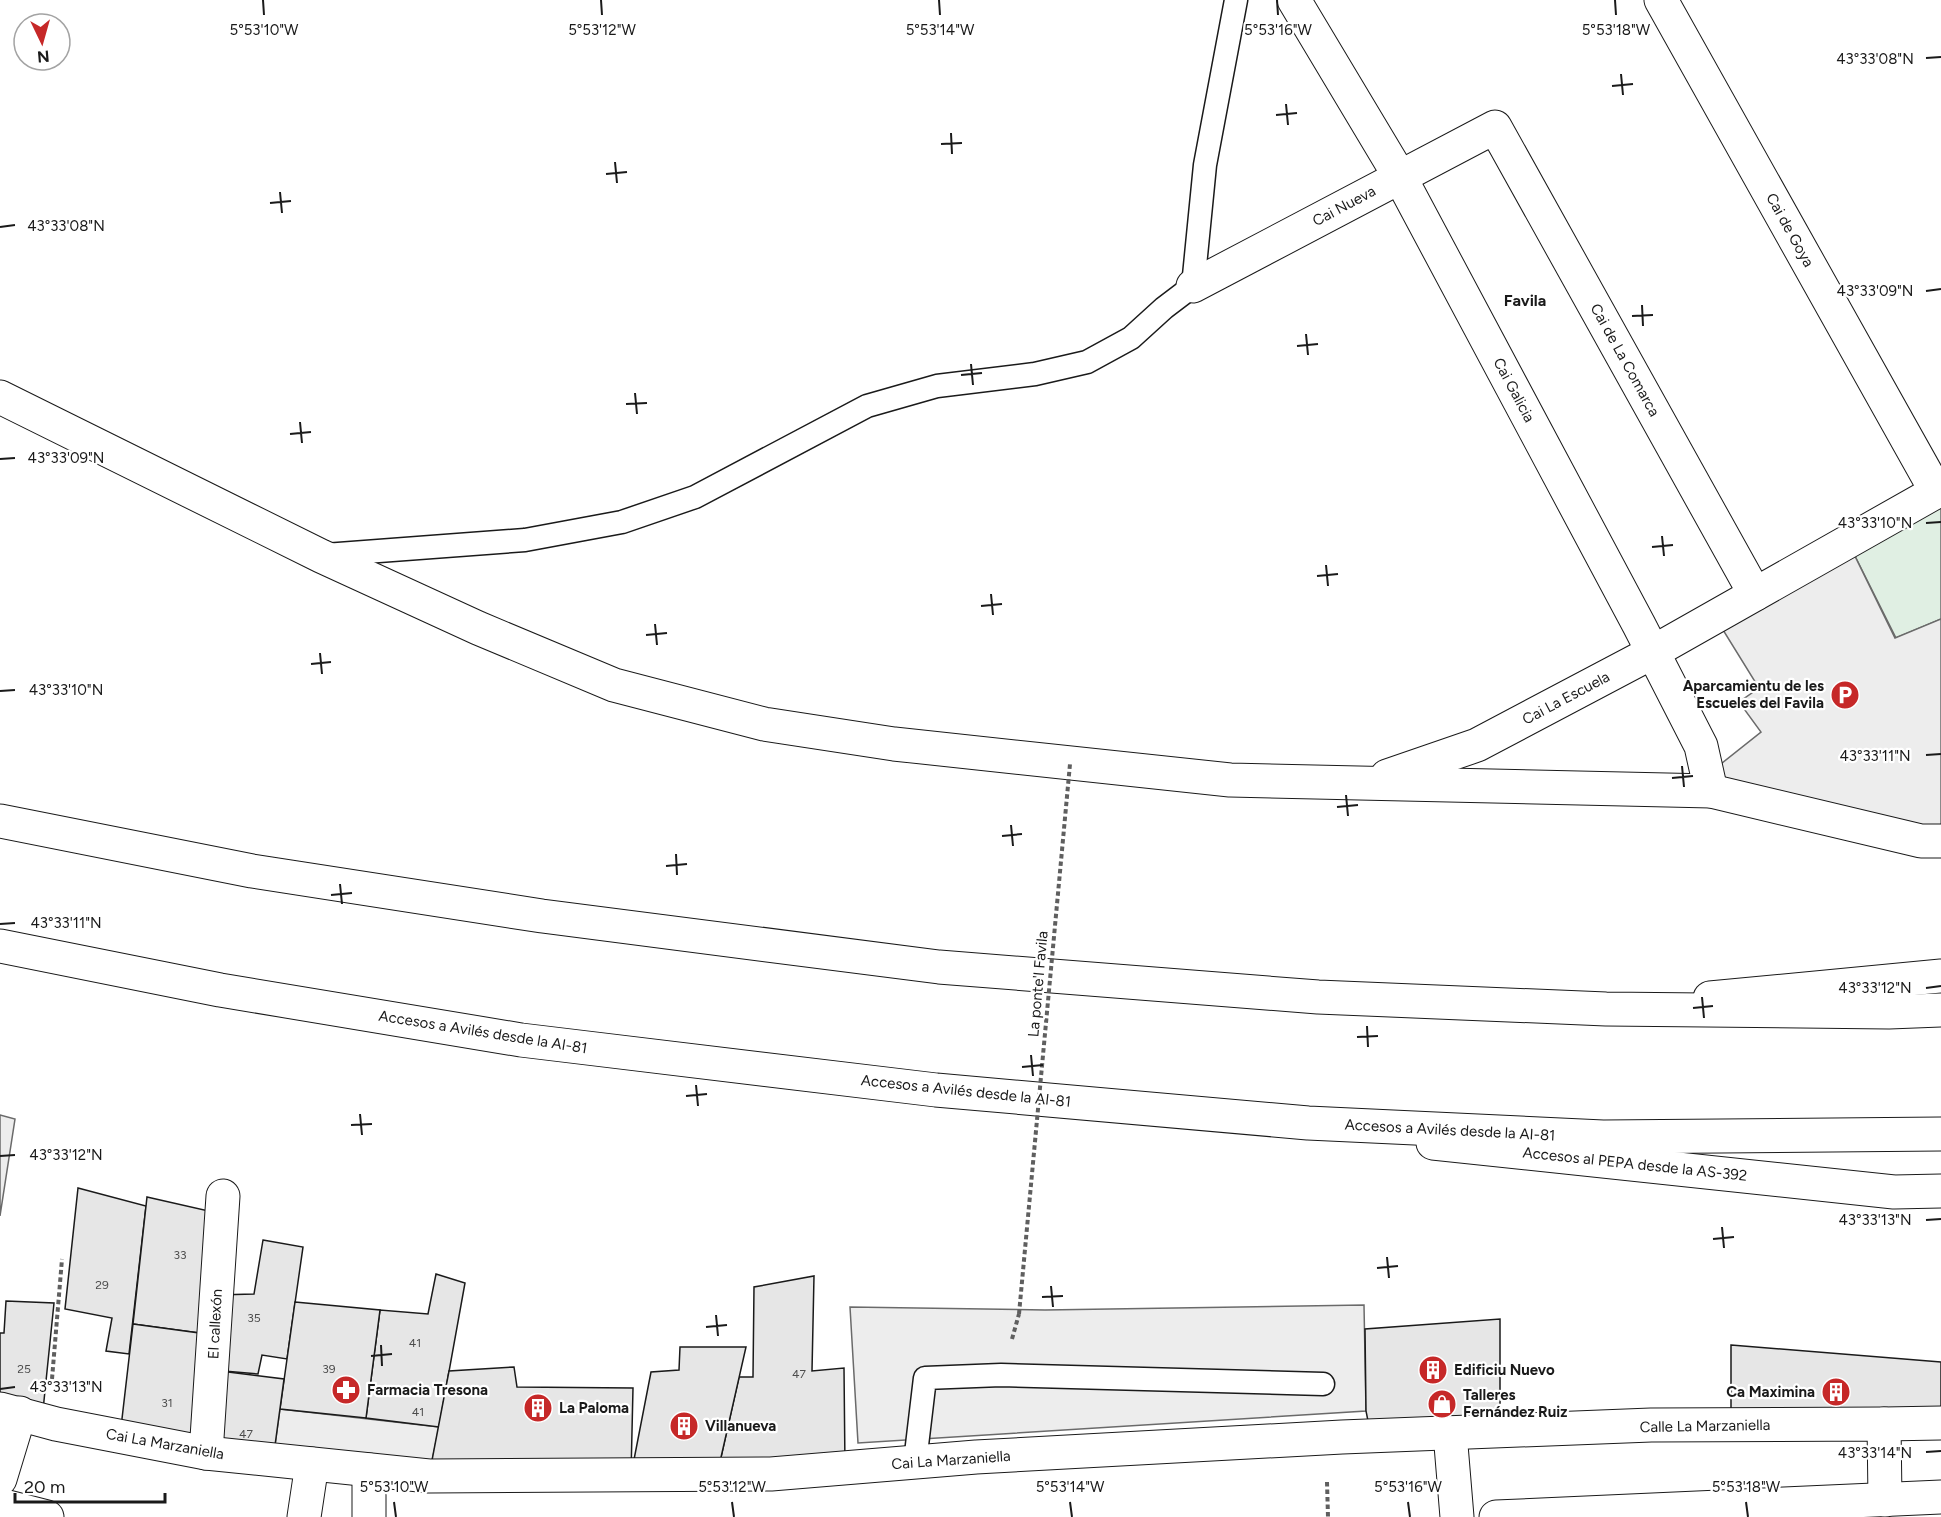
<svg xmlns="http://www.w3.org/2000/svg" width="1941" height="1517" viewBox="0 0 1941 1517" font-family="Figtree,sans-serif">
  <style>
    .green { fill: #e0efe3; stroke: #6a6a6a; stroke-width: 1.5 }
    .parking { fill: #ededed; stroke: #6a6a6a; stroke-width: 1.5 }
    .building { fill: #e6e6e6; stroke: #1a1a1a; stroke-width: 1.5 }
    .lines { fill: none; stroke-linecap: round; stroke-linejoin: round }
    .lane-casing { stroke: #1a1a1a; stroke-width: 25 }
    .street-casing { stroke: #1a1a1a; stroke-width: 35 }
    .secondary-casing { stroke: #1a1a1a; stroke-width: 35 }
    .primary-casing { stroke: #1a1a1a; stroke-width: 35 }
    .highway-casing { stroke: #1a1a1a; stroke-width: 35 }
    .path { stroke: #5f5f5f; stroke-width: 4; stroke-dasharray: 4.5 3; stroke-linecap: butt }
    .lane { stroke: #fff; stroke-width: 22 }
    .street { stroke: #fff; stroke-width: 33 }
    .secondary { stroke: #fff; stroke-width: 33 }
    .primary { stroke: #fff; stroke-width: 33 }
    .highway { stroke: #fff; stroke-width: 33 }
    .path-bridge { stroke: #5f5f5f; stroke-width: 4; stroke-dasharray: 4.5 3; stroke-linecap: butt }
    .ticks { fill: none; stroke: #1a1a1a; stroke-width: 2 }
    .labels { text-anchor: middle; stroke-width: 4.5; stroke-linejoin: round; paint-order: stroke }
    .number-label { font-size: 12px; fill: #4d4d4d }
    .street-label { font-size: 15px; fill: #1a1a1a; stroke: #fff }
    .poi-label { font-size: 15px; font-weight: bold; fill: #1a1a1a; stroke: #fff; text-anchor: start }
    .neighbourhood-label { font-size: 16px; font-weight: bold; fill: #1a1a1a; stroke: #fff }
    .ticks-label { font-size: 15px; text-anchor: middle; fill: #1a1a1a; stroke: #fff; stroke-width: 4.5; stroke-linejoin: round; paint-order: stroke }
  </style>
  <rect width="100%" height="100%" fill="#fff"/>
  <path class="green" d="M1941 489V619L1896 638 1848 542Z"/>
  <g class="parking">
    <path d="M1848 542 1895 638 1941 619V841L1707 775 1761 732 1739 702 1759 688 1715 617Z"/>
    <path d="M0 1115 15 1119 0 1216Z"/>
    <path d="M1364 1305 1366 1411 858 1443 850 1307 1045 1310Z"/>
    <path d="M280 1409 439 1427 429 1476 273 1460Z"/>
  </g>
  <g class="building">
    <path d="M78 1188 146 1206 129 1354 106 1351 112 1318 65 1309Z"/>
    <path d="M147 1197 222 1214 214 1335 133 1324Z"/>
    <path d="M263 1240 303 1247 287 1359 262 1355 258 1374 212 1370 216 1295 254 1294Z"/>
    <path d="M436 1274 465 1283 439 1427 366 1418 380 1310 428 1314Z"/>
    <path d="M814 1276 812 1371 844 1368 845 1468 717 1475 739 1377H753L754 1287Z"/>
    <path d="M6 1301 54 1303 42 1420 0 1405V1333H4Z"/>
    <path d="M295 1302 380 1310 366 1418 280 1409Z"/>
    <path d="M1500 1319V1431L1371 1436 1366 1411 1365 1329Z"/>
    <path d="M133 1324 214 1335 206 1453 120 1436Z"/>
    <path d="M1731 1345 1941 1362V1423L1731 1425Z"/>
    <path d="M680 1347H746L717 1475H631L651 1372 679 1370Z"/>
    <path d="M514 1367 517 1387 633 1388 631 1475 429 1476 449 1371Z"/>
    <path d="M212 1370 284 1379 273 1460 206 1453Z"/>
  </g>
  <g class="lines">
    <g class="lane-casing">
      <g id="lane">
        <path d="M325 555 525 540 622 522 695 497 867 406 937 386 1035 374 1087 362 1131 338 1164 308 1193 286 1205 165 1236 0"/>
        <path d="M915 1462 925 1378 1001 1375 1323 1384"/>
      </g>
    </g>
    <g class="street-casing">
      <g id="street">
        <path d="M1294 0 1400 177 1639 625 1701 746 1711 791"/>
        <path d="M1661 0 1936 491"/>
        <path d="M1193 286 1495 127 1755 594"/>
        <path d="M0 397 321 556 478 628 614 685 764 724 894 744 1230 780 1711 791 1921 841H1941"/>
        <path d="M1387 776 1477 745 1653 652 1941 489"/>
        <path d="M0 1409 56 1424 206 1453 429 1476 771 1474 976 1457 1342 1437 1651 1425 1884 1424 1885 1500"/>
        <path d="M1884 1424 1941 1423"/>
        <path d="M1450 1433 1457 1517"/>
        <path d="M206 1453 223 1196"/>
        <path d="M0 1479 20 1413"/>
        <path d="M304 1517 312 1464"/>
        <path d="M369 1517V1470"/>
      </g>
    </g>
    <g class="secondary-casing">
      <g id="secondary">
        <path d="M1710 998 1941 976"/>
        <path d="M1433 1143 1894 1192 1941 1191"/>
      </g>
    </g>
    <g class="primary-casing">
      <g id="primary">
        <path d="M0 1505 47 1517"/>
        <path d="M1496 1517 1941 1497"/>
      </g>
    </g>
    <g class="highway-casing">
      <g id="highway">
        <path d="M0 821 252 871 542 916 939 967 1318 997 1606 1009 1889 1012 1941 1010"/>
        <path d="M0 946 220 990 521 1040 936 1090 1308 1123 1603 1137 1941 1134"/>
      </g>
    </g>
    <g class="path">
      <path d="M1012 1339 1019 1314"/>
      <path d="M52 1379 62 1259"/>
      <path d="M1327 1482 1328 1517"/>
    </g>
    <use href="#lane" class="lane"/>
    <use href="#street" class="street"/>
    <use href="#secondary" class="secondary"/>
    <use href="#primary" class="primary"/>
    <use href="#highway" class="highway"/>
    <path class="path-bridge" d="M1019 1314 1070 764"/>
  </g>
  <path class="ticks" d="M263 0 264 15M601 0 602 15M939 0 940 15M1277 0 1278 15M1615 0 1616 15M1926 58 1941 57M1621 74 1623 95M1612 86 1633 84M1286 104 1288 125M1276 115 1297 113M951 133 952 154M941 144 962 143M615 162 617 183M606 174 627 172M280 192 282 213M270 203 291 201M0 227 15 225M1926 291 1941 289M1642 305 1643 326M1632 316 1653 315M1306 334 1308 355M1297 346 1318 344M971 364 973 385M961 375 982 373M635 393 637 414M626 404 647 403M300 422 302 443M290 434 311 432M0 459 15 458M1926 523 1941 522M1662 536 1664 556M1652 547 1673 545M1326 565 1328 586M1317 576 1338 574M991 594 993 615M981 606 1002 604M655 624 657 645M646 635 667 633M320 653 322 674M311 664 331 662M0 691 15 690M1926 755 1941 754M1682 766 1684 787M1672 778 1693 776M1346 795 1348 816M1337 807 1358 805M1011 825 1013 846M1002 836 1022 834M676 854 677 875M666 866 687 864M340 884 342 904M331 895 352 893M0 924 15 923M1926 988 1941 986M1702 997 1704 1018M1693 1008 1713 1006M1367 1026 1368 1047M1357 1037 1378 1036M1031 1055 1033 1076M1022 1067 1043 1065M696 1085 698 1106M686 1096 707 1094M360 1114 362 1135M351 1125 372 1124M0 1156 15 1155M1926 1220 1941 1219M1722 1227 1724 1248M1713 1239 1734 1237M1387 1257 1389 1278M1377 1268 1398 1266M1051 1286 1053 1307M1042 1297 1063 1296M716 1315 718 1336M706 1327 727 1325M381 1345 382 1366M371 1356 392 1354M0 1389 15 1387M1926 1452 1941 1451M394 1502 396 1517M732 1502 734 1517M1070 1502 1072 1517M1408 1502 1410 1517M1746 1502 1748 1517"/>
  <defs>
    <g id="parking-disc" transform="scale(1.5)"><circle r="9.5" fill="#c62828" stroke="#fff"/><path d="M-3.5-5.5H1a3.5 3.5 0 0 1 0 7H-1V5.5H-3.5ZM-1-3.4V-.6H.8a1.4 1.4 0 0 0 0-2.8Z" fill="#fff"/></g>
    <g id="building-disc" transform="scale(1.5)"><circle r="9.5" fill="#c62828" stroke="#fff"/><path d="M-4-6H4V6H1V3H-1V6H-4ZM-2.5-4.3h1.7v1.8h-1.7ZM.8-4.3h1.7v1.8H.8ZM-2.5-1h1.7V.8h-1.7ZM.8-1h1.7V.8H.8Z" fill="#fff"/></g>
    <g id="pharmacy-disc" transform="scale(1.5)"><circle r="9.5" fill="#c62828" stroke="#fff"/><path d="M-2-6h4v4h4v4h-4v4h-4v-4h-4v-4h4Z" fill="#fff"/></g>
    <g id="shop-disc" transform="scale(1.5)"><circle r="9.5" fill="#c62828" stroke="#fff"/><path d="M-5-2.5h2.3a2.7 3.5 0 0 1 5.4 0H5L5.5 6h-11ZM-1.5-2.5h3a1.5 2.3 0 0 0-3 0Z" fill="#fff"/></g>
  </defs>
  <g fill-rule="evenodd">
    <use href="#parking-disc" x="1845" y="695"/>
    <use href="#building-disc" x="1433" y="1370"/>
    <use href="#pharmacy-disc" x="346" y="1390"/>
    <use href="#building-disc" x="1836" y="1392"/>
    <use href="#shop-disc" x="1442" y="1404"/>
    <use href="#building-disc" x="538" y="1408"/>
    <use href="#building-disc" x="684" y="1426"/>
  </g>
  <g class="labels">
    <g class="number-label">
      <text x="180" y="1259">33</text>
      <text x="102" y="1289">29</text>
      <text x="254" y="1322">35</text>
      <text x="415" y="1347">41</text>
      <text x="24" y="1373">25</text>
      <text x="329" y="1373">39</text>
      <text x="799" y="1378">47</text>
      <text x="167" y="1407">31</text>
      <text x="418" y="1416">41</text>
      <text x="246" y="1438">47</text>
    </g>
    <g class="street-label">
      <text transform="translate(1344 206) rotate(-28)" y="5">Cai Nueva</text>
      <text transform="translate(1790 230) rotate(61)" y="5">Cai de Goya</text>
      <text transform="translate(1625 360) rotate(61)" y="5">Cai de La Comarca</text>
      <text transform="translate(1514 390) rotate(62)" y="5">Cai Galicia</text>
      <text transform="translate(1566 698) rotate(-28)" y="5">Cai La Escuela</text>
      <text transform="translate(1038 984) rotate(-85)" y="5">La ponte'l Favila</text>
      <text transform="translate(483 1032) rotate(9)" y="5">Accesos a Avilés desde la AI-81</text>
      <text transform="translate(966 1091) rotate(6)" y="5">Accesos a Avilés desde la AI-81</text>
      <text transform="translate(1450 1130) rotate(3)" y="5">Accesos a Avilés desde la AI-81</text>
      <text transform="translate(1635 1164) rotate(6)" y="5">Accesos al PEPA desde la AS-392</text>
      <text transform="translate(215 1324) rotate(-87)" y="5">El callexón</text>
      <text transform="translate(1705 1426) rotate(-1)" y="5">Calle La Marzaniella</text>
      <text transform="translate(165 1444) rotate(10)" y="5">Cai La Marzaniella</text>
      <text transform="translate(951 1460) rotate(-4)" y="5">Cai La Marzaniella</text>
    </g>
    <g class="poi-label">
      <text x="1824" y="691" text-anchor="end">Aparcamientu de les<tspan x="1824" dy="17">Escueles del Favila</tspan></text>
      <text x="1454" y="1375">Edificiu Nuevo</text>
      <text x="367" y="1395">Farmacia Tresona</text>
      <text x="1815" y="1397" text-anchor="end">Ca Maximina</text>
      <text x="1463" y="1400">Talleres<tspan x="1463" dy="17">Fernández Ruiz</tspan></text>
      <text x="559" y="1413">La Paloma</text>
      <text x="705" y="1431">Villanueva</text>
    </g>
    <g class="neighbourhood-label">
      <text x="1525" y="306">Favila</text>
    </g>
  </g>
  <g class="ticks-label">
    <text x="264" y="35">5°53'10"W</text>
    <text x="602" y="35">5°53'12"W</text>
    <text x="940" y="35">5°53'14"W</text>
    <text x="1278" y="35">5°53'16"W</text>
    <text x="1616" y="35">5°53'18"W</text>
    <text x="1875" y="64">43°33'08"N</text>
    <text x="66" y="231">43°33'08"N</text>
    <text x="1875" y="296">43°33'09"N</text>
    <text x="66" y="463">43°33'09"N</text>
    <text x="1875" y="528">43°33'10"N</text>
    <text x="66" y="695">43°33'10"N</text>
    <text x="1875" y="761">43°33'11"N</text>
    <text x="66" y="928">43°33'11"N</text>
    <text x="1875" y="993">43°33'12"N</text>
    <text x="66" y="1160">43°33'12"N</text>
    <text x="1875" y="1225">43°33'13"N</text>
    <text x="66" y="1392">43°33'13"N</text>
    <text x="1875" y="1458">43°33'14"N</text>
    <text x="394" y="1492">5°53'10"W</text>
    <text x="732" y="1492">5°53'12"W</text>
    <text x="1070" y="1492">5°53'14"W</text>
    <text x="1408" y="1492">5°53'16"W</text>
    <text x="1746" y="1492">5°53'18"W</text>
  </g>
  <g transform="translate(42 42) rotate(175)"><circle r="28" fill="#ffffff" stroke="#a3a3a3" stroke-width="1.5"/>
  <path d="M0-4.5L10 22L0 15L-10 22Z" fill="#c62828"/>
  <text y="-9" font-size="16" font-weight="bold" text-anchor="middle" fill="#1a1a1a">N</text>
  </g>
  <path d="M15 1493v9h150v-9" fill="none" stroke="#1a1a1a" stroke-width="3"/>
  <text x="24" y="1493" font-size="18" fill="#1a1a1a" stroke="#ffffff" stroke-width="4.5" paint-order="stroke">20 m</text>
</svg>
